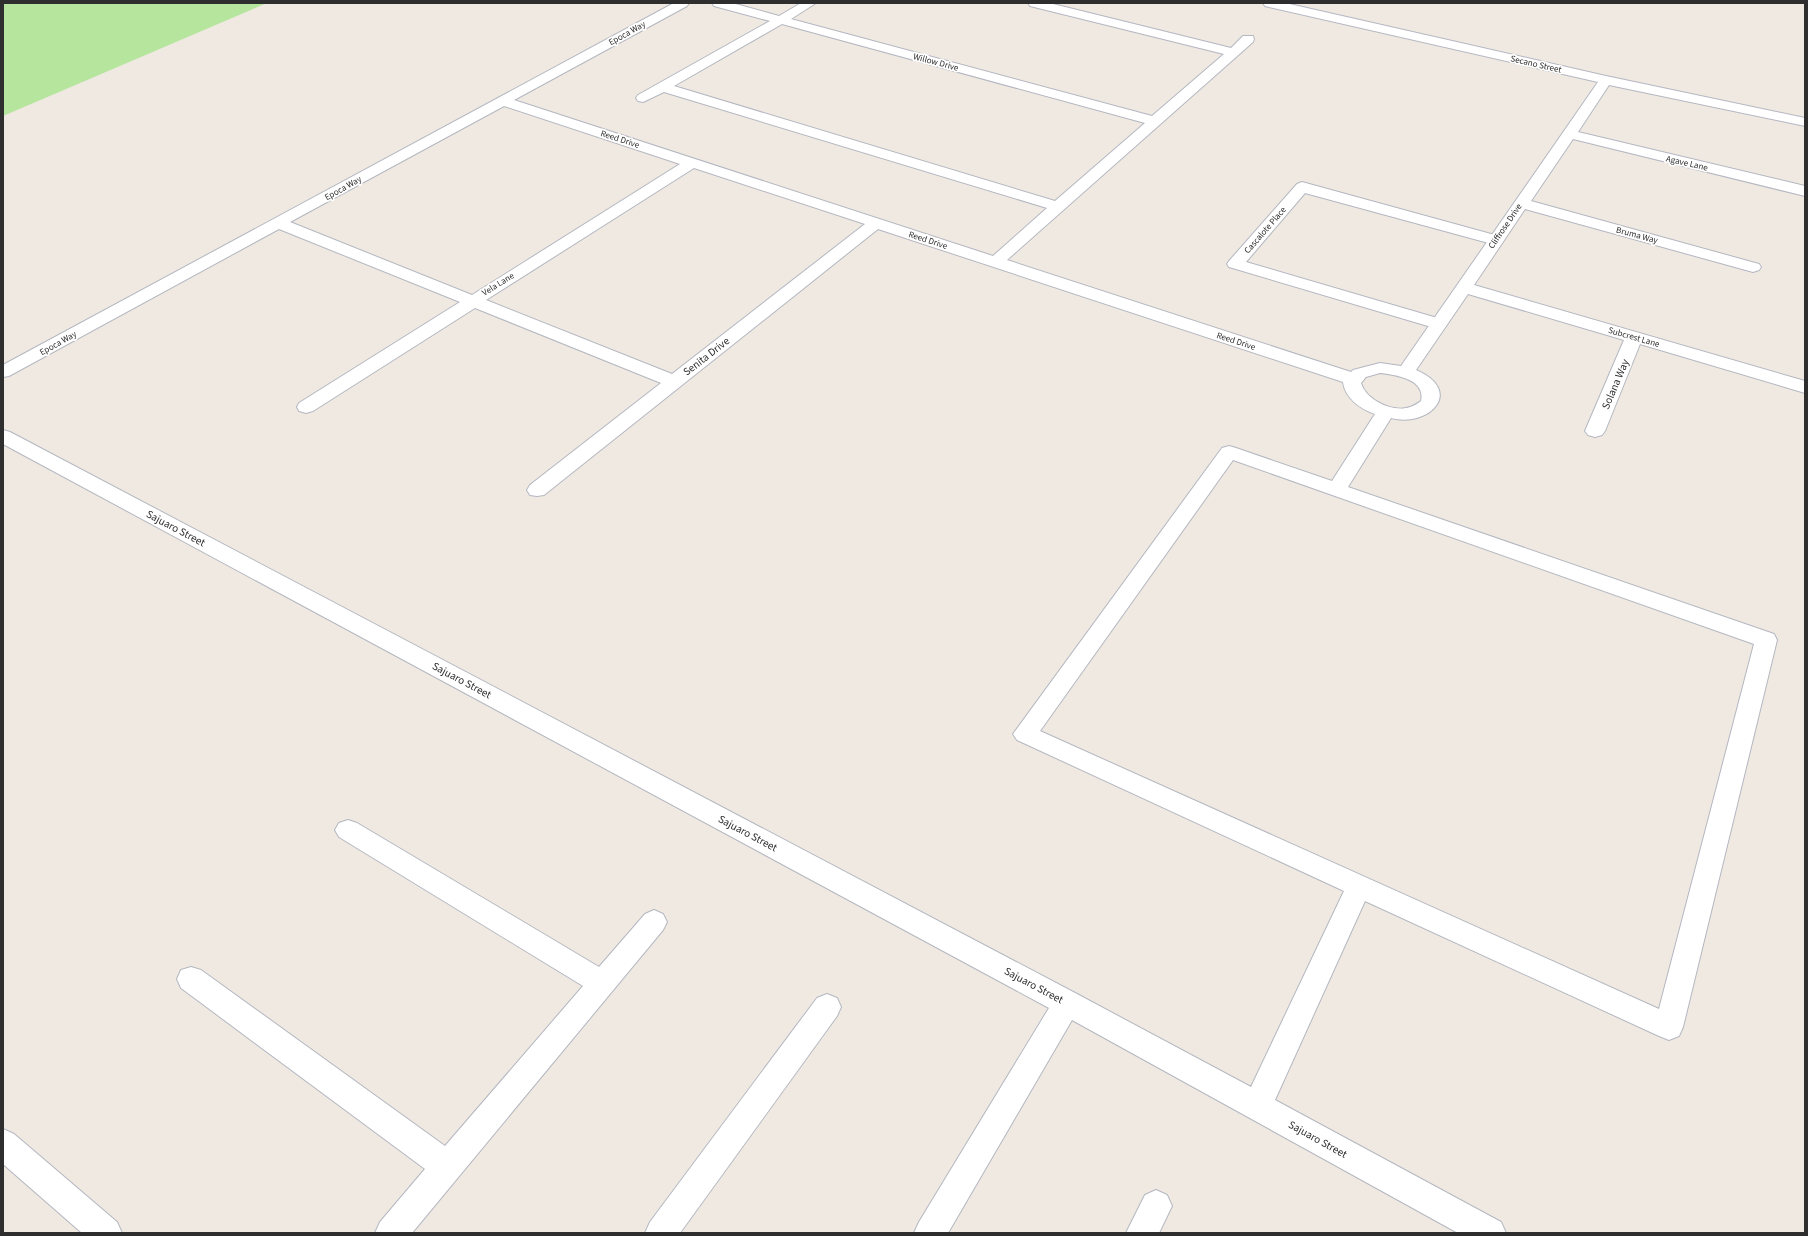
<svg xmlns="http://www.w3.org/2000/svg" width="1808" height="1236" viewBox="0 0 1808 1236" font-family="'Source Sans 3',sans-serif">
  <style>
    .green { fill: #b6e59e }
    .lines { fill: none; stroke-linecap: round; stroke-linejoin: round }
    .service-casing { stroke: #b4b7c1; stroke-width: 2 }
    .minor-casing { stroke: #b4b7c1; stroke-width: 2 }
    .service { fill: #fff; fill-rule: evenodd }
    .minor { fill: #fff; fill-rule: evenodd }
    .labels { text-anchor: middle; stroke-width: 3.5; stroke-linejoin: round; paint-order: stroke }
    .far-street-label { font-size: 9px; fill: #2e2e2e; stroke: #fff }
    .street-label { font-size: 11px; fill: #2e2e2e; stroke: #fff }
  </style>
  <rect width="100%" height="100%" fill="#efe9e1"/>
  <path class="green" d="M3 3H267L3 116Z"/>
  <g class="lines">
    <g class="service-casing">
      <g id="service">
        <path d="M1302 182 1502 237 1504 240 1502 243 1496 245 1305 193 1246 262 1444 320 1447 324 1444 328 1438 329 1229 267 1227 264 1229 261 1297 184Z"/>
        <path d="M348 820 357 823 599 967 645 914 654 910 663 914 667 922 663 930 412 1233H375L380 1222 425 1169 181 988 177 979 181 970 191 967 201 970 445 1146 583 986 339 837 335 830 339 823Z"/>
        <path d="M827 994 837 998 841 1007 837 1016 680 1233H645L650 1222 817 998Z"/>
        <path d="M3 1129 14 1134 117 1222 122 1233H82L3 1164Z"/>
        <path d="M1156 1190 1167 1195 1172 1206 1159 1233H1126L1145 1195Z"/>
      </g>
    </g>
    <g class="minor-casing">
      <path id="minor" d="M674 3H689L687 6 514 100 993 256 1047 208 664 92 643 102 638 101 636 98 638 95 770 21 714 6 712 3H732L779 16 801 3H816L791 19 1152 116 1224 54 1030 6 1028 3H1049L1231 48 1243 36H1253L1254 39 1253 42 1007 260 1351 372 1353 370 1380 363 1401 366 1598 82 1269 7 1265 6 1263 3H1285L1606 76 1805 118V126L1609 85 1578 132 1805 186V196L1573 139 1531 201 1759 264 1761 267 1759 270 1753 272 1525 209 1474 285 1805 381V393L1640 344 1605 431 1602 435 1595 437 1588 435 1585 431 1624 340 1468 294 1416 370C1465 391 1429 428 1391 418L1348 487 1774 634 1777 640 1683 1027 1679 1036 1669 1040 1659 1036 1365 901 1275 1100 1501 1222 1506 1233H1458L1072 1020 948 1233H914L919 1222 1049 1008 3 444V430L10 432 1077 994 1251 1087 1344 891 1017 740 1013 734 1222 448 1229 446 1236 448 1332 481 1375 414C1360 409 1345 398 1343 382L878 229 544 495 537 496 530 495 527 490 530 485 661 383 475 308 313 411 306 413 299 411 297 407 299 403 460 302 279 229 9 376 3 377V365ZM782 24 1145 123 1055 201 674 86ZM504 106 680 164 472 295 290 222ZM694 168 865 224 672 374 486 300ZM1380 373C1396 375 1426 379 1421 401 1418 403 1414 406 1410 407 1393 413 1366 400 1361 383L1366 377ZM1233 460 1754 644 1659 1009 1040 731Z"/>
    </g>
    <use href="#service" class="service"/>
    <use href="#minor" class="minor"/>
  </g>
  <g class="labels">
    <g class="far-street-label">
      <text transform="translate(627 33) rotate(-29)" y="3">Epoca Way</text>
      <text transform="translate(936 62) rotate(15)" y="3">Willow Drive</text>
      <text transform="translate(1536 64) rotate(13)" y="3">Secano Street</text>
      <text transform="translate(620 139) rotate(18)" y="3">Reed Drive</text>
      <text transform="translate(1687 163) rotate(13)" y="3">Agave Lane</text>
      <text transform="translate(343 188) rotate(-29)" y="3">Epoca Way</text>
      <text transform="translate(1505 226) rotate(-56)" y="3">Cliffrose Drive</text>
      <text transform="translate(1265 230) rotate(-49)" y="3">Cascalote Place</text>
      <text transform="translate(1637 235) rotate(15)" y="3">Bruma Way</text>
      <text transform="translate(928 240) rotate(18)" y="3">Reed Drive</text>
      <text transform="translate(498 284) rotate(-32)" y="3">Vela Lane</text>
      <text transform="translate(1634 337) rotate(16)" y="3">Subcrest Lane</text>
      <text transform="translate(1236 341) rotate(18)" y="3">Reed Drive</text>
      <text transform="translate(58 343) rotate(-29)" y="3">Epoca Way</text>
    </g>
    <g class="street-label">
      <text transform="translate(706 356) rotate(-38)" y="4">Senita Drive</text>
      <text transform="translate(1615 384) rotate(-67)" y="4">Solana Way</text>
      <text transform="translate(176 528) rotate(28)" y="4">Sajuaro Street</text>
      <text transform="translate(462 680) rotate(28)" y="4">Sajuaro Street</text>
      <text transform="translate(748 833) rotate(28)" y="4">Sajuaro Street</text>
      <text transform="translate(1034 985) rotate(28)" y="4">Sajuaro Street</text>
      <text transform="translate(1318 1139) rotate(29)" y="4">Sajuaro Street</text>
    </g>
  </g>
  <rect width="1808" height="1236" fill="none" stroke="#2e2e2e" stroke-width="8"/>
</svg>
